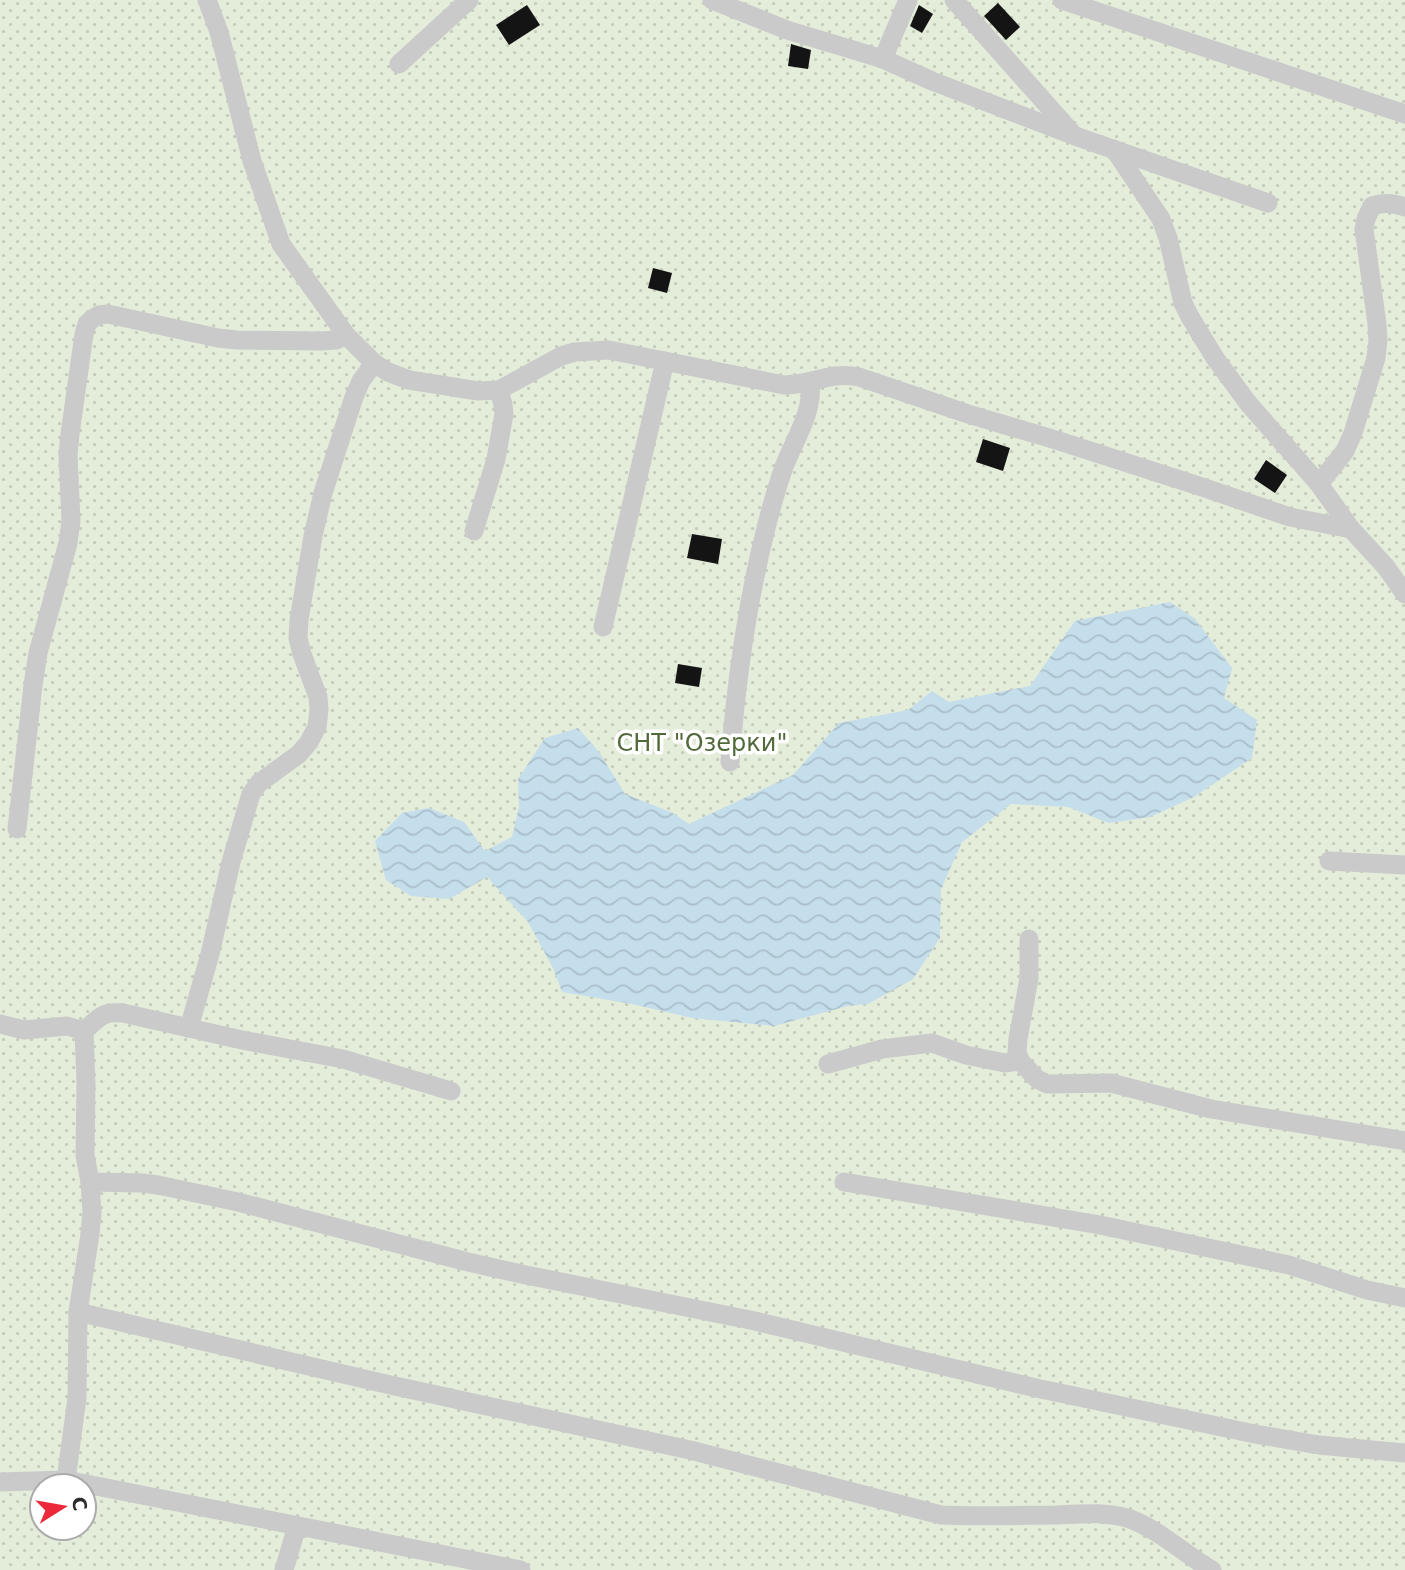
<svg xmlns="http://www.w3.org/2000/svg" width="1405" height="1570" viewBox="0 0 1405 1570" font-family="'DejaVu Sans',sans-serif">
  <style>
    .green { fill: url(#green-dots); fill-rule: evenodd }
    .water { fill: url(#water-waves) }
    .building { fill: #141414 }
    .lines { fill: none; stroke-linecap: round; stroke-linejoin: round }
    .minor { stroke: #cacaca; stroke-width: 19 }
    .labels { text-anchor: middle; stroke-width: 7; stroke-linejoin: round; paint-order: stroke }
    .park-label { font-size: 24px; fill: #516a39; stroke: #fff }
  </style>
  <defs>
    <pattern id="green-dots" width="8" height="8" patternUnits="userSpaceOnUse" patternTransform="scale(1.75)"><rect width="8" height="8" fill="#e4ecda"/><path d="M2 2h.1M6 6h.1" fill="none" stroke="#c4cbbb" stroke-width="1.8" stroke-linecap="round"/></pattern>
    <pattern id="water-waves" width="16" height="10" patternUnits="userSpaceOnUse" patternTransform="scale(1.75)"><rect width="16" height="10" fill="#c5deec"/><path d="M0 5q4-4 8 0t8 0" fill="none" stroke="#aabfcb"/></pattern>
  </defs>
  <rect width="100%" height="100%" fill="#fff"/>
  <path class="green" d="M0 0H1405V1570H0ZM42 1486H84V1528H42Z"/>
  <path class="water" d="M1170 602 1195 619 1232 668 1224 698 1257 720 1252 758 1194 797 1150 817 1109 823 1068 807 1011 804 962 842 941 889 940 938 913 979 868 1004 848 1006 774 1026 692 1018 632 1004 562 992 553 968 528 922 487 877 449 899 411 896 386 880 375 841 402 813 429 808 464 822 485 851 512 837 519 807 518 779 545 738 578 728 599 752 625 794 673 813 689 824 793 775 839 723 908 710 932 691 949 702 1030 686 1075 621Z"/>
  <g class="building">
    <path d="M998 3 1020 27 1006 40 984 16Z"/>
    <path d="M527 5 540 25 509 45 496 25Z"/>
    <path d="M919 5 933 14 922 33 910 26Z"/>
    <path d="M791 44 811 50 808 69 788 66Z"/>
    <path d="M653 268 672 273 667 293 648 288Z"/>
    <path d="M983 439 1010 448 1003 471 976 462Z"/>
    <path d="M1266 460 1287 475 1275 493 1254 479Z"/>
    <path d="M692 534 722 539 718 564 687 558Z"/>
    <path d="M678 664 702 668 699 687 675 683Z"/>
  </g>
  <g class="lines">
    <g class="minor">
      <path d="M207 0 219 32 252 161 281 244 346 335 374 363 388 372 409 380 478 391 499 390 561 356 575 352 609 350 784 385C813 385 829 371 859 377L968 414 1056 440 1202 487 1290 517 1351 529"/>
      <path d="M712 0 787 30 883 59 932 81 1075 136 1268 203"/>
      <path d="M954 0 1072 133"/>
      <path d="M1062 0 1405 114"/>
      <path d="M883 59 908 0"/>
      <path d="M399 64 469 0"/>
      <path d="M1114 149 1161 219 1168 238 1183 303 1190 317 1215 358 1248 403 1319 484 1351 529 1386 567 1405 594"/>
      <path d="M1319 484 1345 451 1353 433 1376 358 1378 340 1377 324 1364 229 1366 219 1372 206C1384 202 1393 203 1405 207"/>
      <path d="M474 531 496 459 504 414 503 405 499 390"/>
      <path d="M603 627 665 361"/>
      <path d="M730 762C736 682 747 602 767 524 772 505 777 486 784 467 794 440 814 412 810 382"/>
      <path d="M17 829 33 685 38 653 68 543 71 521 68 455 70 434 84 334 87 324 92 319 99 315 108 314 218 338 237 340 320 341 336 340 346 335"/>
      <path d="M1329 861 1405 865"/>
      <path d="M1029 939V978L1018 1039 1017 1052 1020 1061 1037 1079 1047 1084 1111 1083 1211 1109 1405 1141"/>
      <path d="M0 1024 24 1030 67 1026 84 1031"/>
      <path d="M189 1028 210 954 231 862 251 794 259 783 299 754 309 742 317 727 319 710 318 697 302 654 298 638 299 620 313 536 323 493 354 397 361 381 374 363"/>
      <path d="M84 1031C100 1017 102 1011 123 1013L242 1040 343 1059 451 1091"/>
      <path d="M828 1064 882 1049 932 1043 966 1055 1005 1063 1020 1061"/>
      <path d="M90 1182 142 1183 158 1185 238 1202 468 1262 526 1275 755 1321 1036 1388 1255 1434 1319 1445 1405 1453"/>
      <path d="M844 1182 1100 1225 1289 1265 1367 1290 1405 1298"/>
      <path d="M78 1312 386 1384 690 1450 941 1515C979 1517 1017 1515 1055 1515 1079 1514 1106 1511 1130 1519 1160 1530 1184 1554 1212 1570"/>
      <path d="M66 1480 521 1570"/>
      <path d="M0 1482 66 1480 77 1398 78 1312 90 1234 92 1213 90 1182 85 1155 86 1084 84 1031"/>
      <path d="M284 1570 297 1526"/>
    </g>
  </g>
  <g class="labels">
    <g class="park-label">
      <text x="702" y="751">СНТ "Озерки"</text>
    </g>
  </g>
  <g transform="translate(63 1507) rotate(79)"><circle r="33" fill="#ffffff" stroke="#ababab" stroke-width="2"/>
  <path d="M0-5L12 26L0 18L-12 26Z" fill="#eb293b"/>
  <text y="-10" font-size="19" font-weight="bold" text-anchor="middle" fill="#2d2d2d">С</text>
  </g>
</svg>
